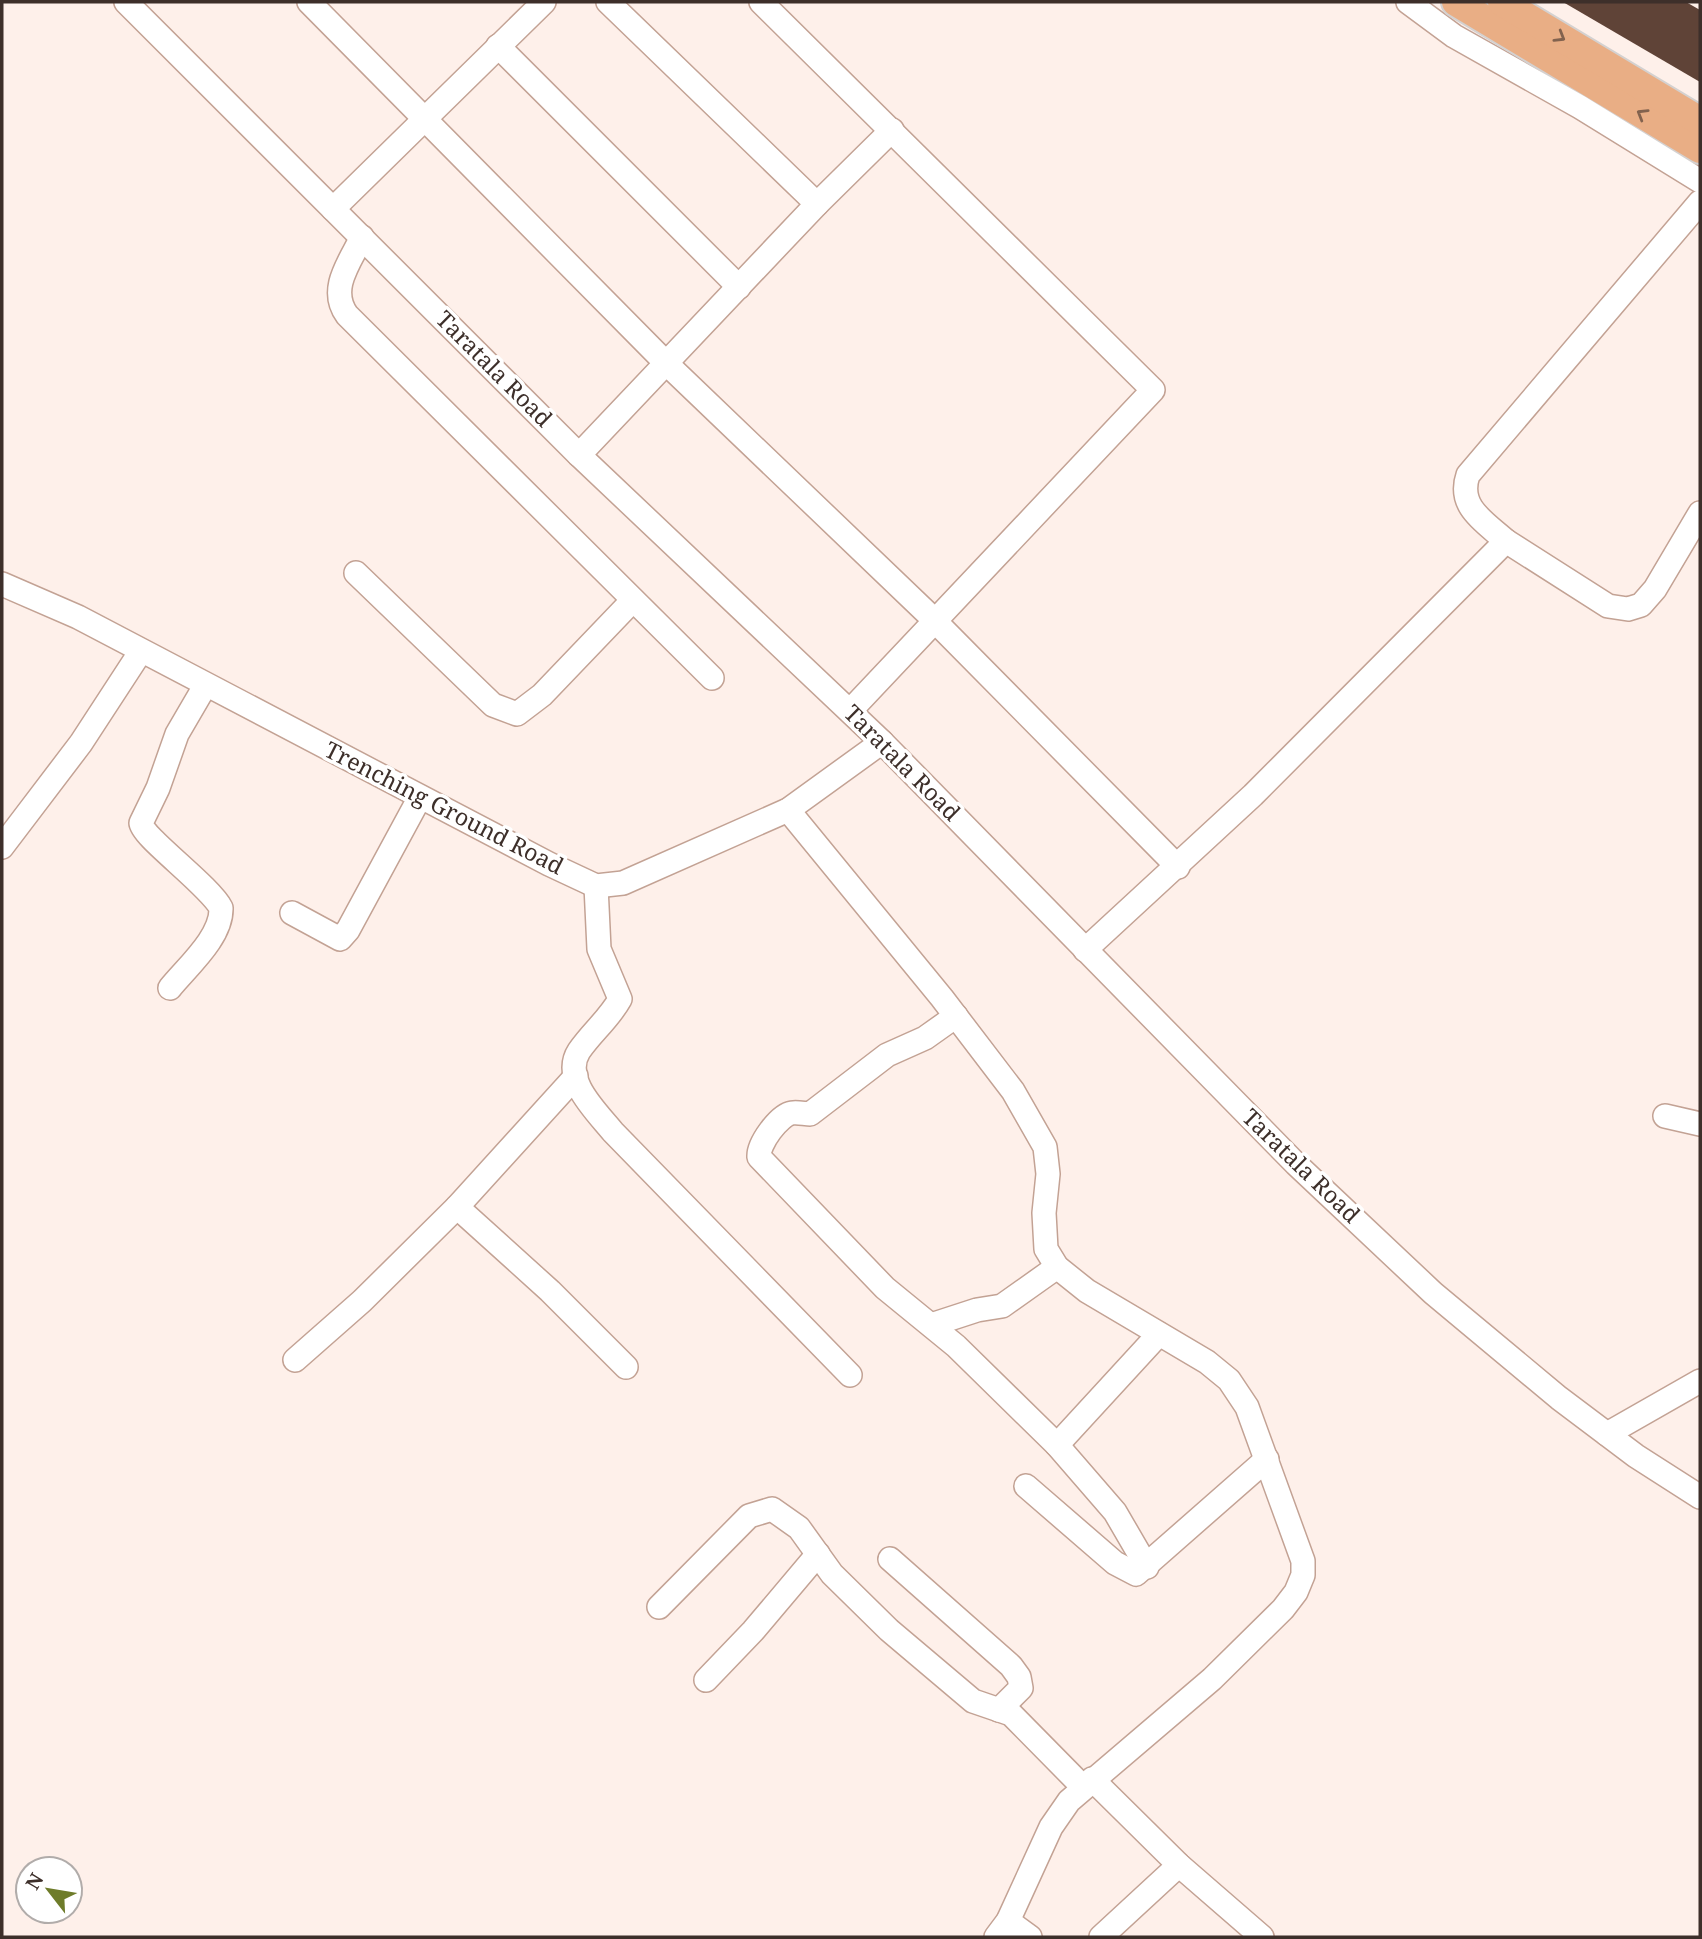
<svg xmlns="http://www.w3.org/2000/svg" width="1702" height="1939" viewBox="0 0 1702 1939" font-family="'Noto Serif',serif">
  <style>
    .building { fill: #5f4337 }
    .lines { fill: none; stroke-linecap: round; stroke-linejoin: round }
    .minor-casing { stroke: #c3a294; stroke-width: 26 }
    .major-casing { stroke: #d4d1d0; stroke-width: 32 }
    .minor { stroke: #fff; stroke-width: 23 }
    .major { stroke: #e9ae85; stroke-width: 28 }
    .oneway { stroke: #82624e }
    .labels { text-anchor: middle; stroke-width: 7; stroke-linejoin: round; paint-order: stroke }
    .street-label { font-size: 23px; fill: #3d2f2a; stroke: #fff }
  </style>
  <rect width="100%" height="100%" fill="#fef0ea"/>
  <path class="building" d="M1563 2H1686L1700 10V82Z"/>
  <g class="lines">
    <g class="minor-casing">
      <g id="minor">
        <path d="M126 2 579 455 882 742 1296 1164 1433 1293 1559 1398 1636 1456 1700 1497"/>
        <path d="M309 2 667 364 926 612 1178 867"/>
        <path d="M608 2 817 204"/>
        <path d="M761 2 1153 390 850 711"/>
        <path d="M1408 2 1454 36 1580 107 1700 181"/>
        <path d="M498 46 739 287"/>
        <path d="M333 209 544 2"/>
        <path d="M362 237C350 262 328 289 347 315L712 678"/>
        <path d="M579 455 817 204 892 130"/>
        <path d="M1506 541C1485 522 1457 507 1468 475L1700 202"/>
        <path d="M356 573 493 705 517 714 542 695 633 600"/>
        <path d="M2 584 78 617 549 864 596 886 623 883 788 810 882 742"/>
        <path d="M788 810 942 998 1013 1091 1045 1147 1048 1174 1044 1213 1046 1249 1057 1267 1087 1291 1207 1362 1229 1380 1247 1407 1303 1561V1575L1296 1592 1283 1609 1212 1679 1069 1801 1051 1827 1008 1921 996 1937"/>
        <path d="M2 847 81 743 141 651"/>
        <path d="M596 886 599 949 620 999C609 1019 592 1032 579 1051 561 1079 597 1112 613 1132L850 1375"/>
        <path d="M292 913 340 939 348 930 420 797"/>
        <path d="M1085 950 1253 795 1506 541 1608 606 1628 609 1641 605 1655 589 1700 513"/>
        <path d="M170 988C187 967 222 937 221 908 210 886 141 836 141 823L158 788 177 734 205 686"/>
        <path d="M956 1016 925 1038 887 1055 810 1114C805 1114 798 1112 792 1113 779 1115 758 1144 759 1157L885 1288 956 1346 1057 1445 1115 1512 1147 1567"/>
        <path d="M1665 1116 1700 1124"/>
        <path d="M457 1207 550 1291 626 1367"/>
        <path d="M931 1325 977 1310 1002 1306 1057 1267"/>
        <path d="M295 1360 362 1301 457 1207 576 1076"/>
        <path d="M1607 1434 1700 1381"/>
        <path d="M1057 1445 1159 1334"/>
        <path d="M1026 1486 1115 1563 1136 1574 1267 1459"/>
        <path d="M890 1559 1011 1666 1019 1677 1021 1688 999 1710"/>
        <path d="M659 1607 749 1516 772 1509 799 1528 832 1574 889 1630 973 1701 1011 1714 1083 1787"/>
        <path d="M706 1680 753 1631 818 1554"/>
        <path d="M1092 1779 1179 1865 1262 1937"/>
        <path d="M1008 1921 1030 1937"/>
        <path d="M1101 1937 1179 1865"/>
      </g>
    </g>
    <g class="major-casing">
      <g id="major">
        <path d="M1456 2 1700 149"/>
        <path d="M1502 2 1700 121"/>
      </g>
    </g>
    <use href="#minor" class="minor"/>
    <use href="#major" class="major"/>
  </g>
  <defs><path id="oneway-chevron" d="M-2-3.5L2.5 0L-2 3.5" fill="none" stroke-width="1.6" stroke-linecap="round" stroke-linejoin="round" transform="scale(1.75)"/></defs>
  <g class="oneway">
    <use href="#oneway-chevron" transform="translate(1560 37) rotate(31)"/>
    <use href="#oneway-chevron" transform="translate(1642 114) rotate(-149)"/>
  </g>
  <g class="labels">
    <g class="street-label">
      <text transform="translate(494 369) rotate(45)" y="8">Taratala Road</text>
      <text transform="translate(902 763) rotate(45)" y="8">Taratala Road</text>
      <text transform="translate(444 808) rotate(27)" y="8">Trenching Ground Road</text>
      <text transform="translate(1301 1166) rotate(44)" y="8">Taratala Road</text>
    </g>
  </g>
  <rect width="1702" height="1939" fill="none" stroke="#3d2f2a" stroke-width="7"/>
  <g transform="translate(49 1890) rotate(301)"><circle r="33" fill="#ffffff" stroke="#b1acaa" stroke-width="2"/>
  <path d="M0-5L12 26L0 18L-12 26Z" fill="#6e7c2a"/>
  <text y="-10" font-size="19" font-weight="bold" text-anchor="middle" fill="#3d2f2a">N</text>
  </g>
</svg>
